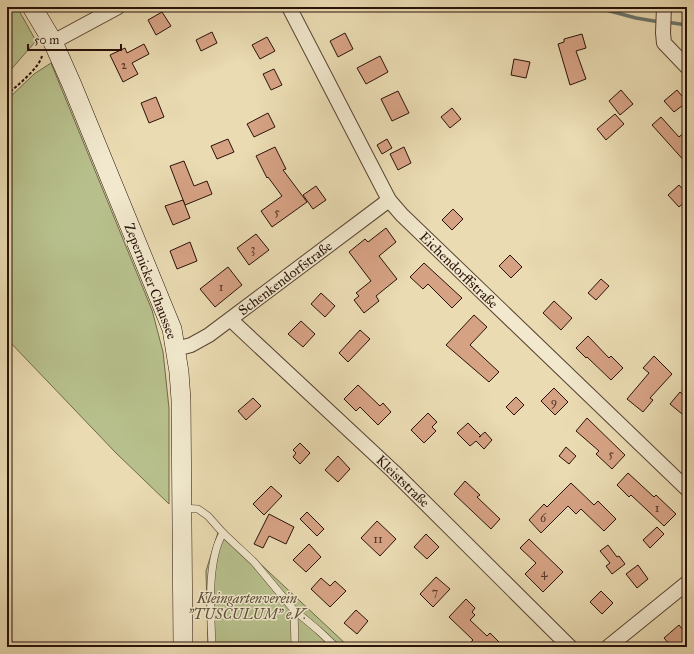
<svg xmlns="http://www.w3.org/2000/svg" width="694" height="654" viewBox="0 0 694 654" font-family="'IM FELL Great Primer',serif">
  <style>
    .green { fill: #b7c08c; stroke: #70694a }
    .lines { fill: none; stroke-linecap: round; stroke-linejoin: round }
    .stream { stroke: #6c776c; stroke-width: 3.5 }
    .building { fill: #d6a284; stroke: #2a1209 }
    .service-casing { stroke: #5a4433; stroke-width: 8 }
    .minor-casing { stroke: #5a4433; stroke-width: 16 }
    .secondary-casing { stroke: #2a1209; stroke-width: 20 }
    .path { stroke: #2a1209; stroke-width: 2; stroke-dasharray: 3 2; stroke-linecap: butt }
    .service { stroke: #f1e8cd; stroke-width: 7 }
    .minor { stroke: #f1e8cd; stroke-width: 14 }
    .secondary { stroke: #f1e8cd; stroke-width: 19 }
    .labels { text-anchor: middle; stroke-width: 3; stroke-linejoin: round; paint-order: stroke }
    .number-label { font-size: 12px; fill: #553628 }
    .street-label { font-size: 14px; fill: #2a1209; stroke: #f1e8cd }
    .park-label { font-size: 14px; font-style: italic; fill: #5b4f37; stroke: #f1e8cd }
  </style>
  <rect width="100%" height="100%" fill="#eadbb2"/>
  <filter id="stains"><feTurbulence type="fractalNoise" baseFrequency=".005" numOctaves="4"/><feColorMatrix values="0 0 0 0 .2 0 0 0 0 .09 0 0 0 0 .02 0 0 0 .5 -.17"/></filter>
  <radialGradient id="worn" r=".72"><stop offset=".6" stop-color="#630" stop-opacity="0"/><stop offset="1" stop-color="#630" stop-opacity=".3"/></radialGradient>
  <g class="green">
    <path d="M7 7H17L36 41 7 74Z"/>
    <path d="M51 63 152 310 163 352 169 408V504L116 453 7 339V100L34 74Z"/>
    <path d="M220 526 349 647H208L206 571Z"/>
  </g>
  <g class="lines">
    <g class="stream">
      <path d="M595 7 636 18 660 22"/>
      <path d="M666 22 687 25"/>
    </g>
  </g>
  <g class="building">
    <path d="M162 12 171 26 156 35 148 20Z"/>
    <path d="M212 32 217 43 201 51 196 40Z"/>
    <path d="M345 33 353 49 338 57 330 41Z"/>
    <path d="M582 34 586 48 576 51 586 79 570 85 558 44 564 42V39Z"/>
    <path d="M267 37 275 51 260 59 252 45Z"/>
    <path d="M144 44 149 54 132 63 138 74 123 82 110 55 125 48 127 53Z"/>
    <path d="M380 56 388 72 366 84 357 68Z"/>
    <path d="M514 59 530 62 526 78 511 75Z"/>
    <path d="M274 69 282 85 271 90 263 74Z"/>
    <path d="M621 90 633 104 620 115 609 101Z"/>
    <path d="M677 90 687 102 674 112 664 101Z"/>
    <path d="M398 91 409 113 392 121 381 99Z"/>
    <path d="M156 97 164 117 149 123 141 103Z"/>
    <path d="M452 108 461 119 450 128 441 117Z"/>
    <path d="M268 113 275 127 254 137 247 124Z"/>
    <path d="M615 114 624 124 606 140 597 129Z"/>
    <path d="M661 117 679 137 687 130V164L652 125Z"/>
    <path d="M228 139 234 152 217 159 211 146Z"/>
    <path d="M387 139 392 148 382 154 377 145Z"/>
    <path d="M275 147 286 169 283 170 307 202 272 227 261 211 282 196 268 177 267 178 256 156Z"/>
    <path d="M404 147 411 163 398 170 390 154Z"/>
    <path d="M184 161 194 186 207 181 212 194 185 205 170 166Z"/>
    <path d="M679 185 687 194V200L679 207 668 195Z"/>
    <path d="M316 186 326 200 313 209 303 195Z"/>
    <path d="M183 200 190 218 173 225 165 206Z"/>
    <path d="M453 209 463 219 452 230 442 220Z"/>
    <path d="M386 228 396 242 379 256 397 279 376 296 379 301 364 313 354 300 359 296 356 293 371 281 349 252 365 239 368 242Z"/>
    <path d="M256 234 269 250 249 265 237 248Z"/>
    <path d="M190 242 197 261 177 269 170 251Z"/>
    <path d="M510 255 522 267 511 278 499 266Z"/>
    <path d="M424 263 462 298 452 308 428 284 423 289 410 277Z"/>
    <path d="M228 267 242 285 215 307 200 289Z"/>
    <path d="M601 279 609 286 596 300 588 293Z"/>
    <path d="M321 293 335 306 325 317 311 304Z"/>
    <path d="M554 301 572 318 561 330 543 313Z"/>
    <path d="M474 315 487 327 470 345 499 372 489 382 446 345Z"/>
    <path d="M301 321 315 334 303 347 288 334Z"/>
    <path d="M360 330 370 339 348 362 339 353Z"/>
    <path d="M588 336 609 358 611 356 623 368 611 380 587 357 586 358 576 348Z"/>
    <path d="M654 356 672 374 650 398 653 400 643 412 627 399 649 373 643 368Z"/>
    <path d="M358 385 380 406 383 403 391 412 378 425 360 407 356 411 344 399Z"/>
    <path d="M554 388 568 402 555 415 541 401Z"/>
    <path d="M680 392 687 398V408L682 414 670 404Z"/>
    <path d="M516 397 524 405 514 415 506 407Z"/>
    <path d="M253 398 261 406 246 420 238 411Z"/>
    <path d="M428 413 437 422 432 427 436 431 424 443 411 430Z"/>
    <path d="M587 418 625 455 612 469 596 454 599 451 576 431Z"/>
    <path d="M468 423 481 436 479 437 485 432 492 440 484 449 476 441 470 446 457 433Z"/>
    <path d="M300 443 310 453 300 464 293 457 296 453 293 450Z"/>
    <path d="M566 447 576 456 569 464 559 456Z"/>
    <path d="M338 456 350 469 338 482 325 470Z"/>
    <path d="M628 473 654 497 656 495 676 514 664 526 631 495 629 497 617 485Z"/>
    <path d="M465 481 480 495 477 497 500 519 491 529 454 494Z"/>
    <path d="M571 483 594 505 598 501 616 519 604 531 581 509 576 514 568 506 541 533 529 520 544 504 547 507Z"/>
    <path d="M271 486 282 496 264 515 253 504Z"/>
    <path d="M307 512 324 529 317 536 300 519Z"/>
    <path d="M269 514 294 527 286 544 269 536 263 548 254 544Z"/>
    <path d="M377 521 396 539 380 556 361 538Z"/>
    <path d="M657 527 664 534 650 548 643 540Z"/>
    <path d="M426 534 439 547 427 559 414 547Z"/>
    <path d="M529 539 563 572 543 592 525 574 536 563 520 548Z"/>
    <path d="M309 544 321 557 306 572 293 560Z"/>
    <path d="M608 545 617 557 619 556 625 564 612 574 606 566 610 563 600 551Z"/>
    <path d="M638 565 648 579 637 588 626 574Z"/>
    <path d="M436 577 450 589 433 607 420 594Z"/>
    <path d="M321 578 330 586 335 581 346 591 330 607 311 589Z"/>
    <path d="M601 591 613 603 602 614 590 602Z"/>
    <path d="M466 599 475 608 472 612 475 615 470 620 487 636 490 633 504 647H466L473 640 449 617Z"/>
    <path d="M356 610 368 621 357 634 344 623Z"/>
    <path d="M679 625 687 635V638L676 647H672L664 638Z"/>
  </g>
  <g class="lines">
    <g class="service-casing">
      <g id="service">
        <path d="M182 508 198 509 208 516 223 533 254 562 294 610 318 630 336 647"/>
        <path d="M294 610 295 647"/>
        <path d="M212 647C211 614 206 562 223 533"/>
      </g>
    </g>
    <g class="minor-casing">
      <g id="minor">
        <path d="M289 7 389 200 402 215 687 489"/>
        <path d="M664 7 663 33 664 43 687 67"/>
        <path d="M53 42 118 7"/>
        <path d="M231 320 394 472 570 647"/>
        <path d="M176 349 191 345 209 335 389 200"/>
        <path d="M608 647 687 583"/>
      </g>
    </g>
    <g class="secondary-casing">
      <path id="secondary" d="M32 7 53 42 72 85 172 329 179 372 181 400 183 647"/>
    </g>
    <path class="path" d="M7 95C17 85 38 70 42 56"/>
    <use href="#service" class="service"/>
    <use href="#minor" class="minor"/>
    <use href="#secondary" class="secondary"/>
  </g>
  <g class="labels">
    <g class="number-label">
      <text x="124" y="69">2</text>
      <text x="277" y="216">5</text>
      <text x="253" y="253">3</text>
      <text x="221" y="291">1</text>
      <text x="554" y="406">9</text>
      <text x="611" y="458">5</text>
      <text x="657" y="512">1</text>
      <text x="543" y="522">6</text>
      <text x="378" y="543">11</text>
      <text x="544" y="577">4</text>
      <text x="435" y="596">7</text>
    </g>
    <g class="street-label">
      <text transform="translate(459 270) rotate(44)" y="5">Eichendorffstraße</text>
      <text transform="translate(285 278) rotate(-37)" y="5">Schenkendorfstraße</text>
      <text transform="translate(151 281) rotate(69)" y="5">Zepernicker Chaussee</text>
      <text transform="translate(403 481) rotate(44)" y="5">Kleiststraße</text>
    </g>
    <g class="park-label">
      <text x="247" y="603">Kleingartenverein<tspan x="247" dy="16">"TUSCULUM" e.V.</tspan></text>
    </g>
  </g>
  <rect width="694" height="654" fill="none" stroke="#eadbb2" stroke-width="24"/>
  <rect x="8" y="8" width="678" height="638" fill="none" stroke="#2a1209" stroke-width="2"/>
  <rect x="12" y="12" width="670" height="630" fill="none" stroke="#2a1209"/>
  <path d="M28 44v6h93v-6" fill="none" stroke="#2a1209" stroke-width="2"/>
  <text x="34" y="44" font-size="12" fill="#2a1209" stroke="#f1e8cd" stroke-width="3" paint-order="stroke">50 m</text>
  <rect width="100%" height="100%" filter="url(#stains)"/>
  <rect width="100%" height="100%" fill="url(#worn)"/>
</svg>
